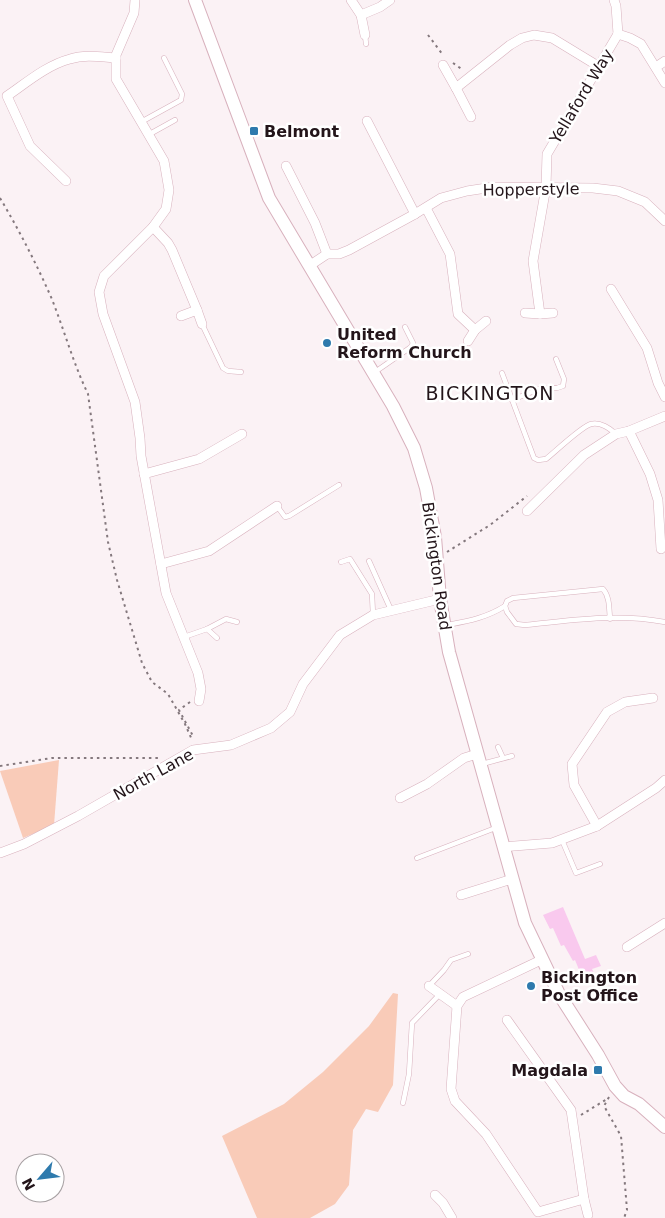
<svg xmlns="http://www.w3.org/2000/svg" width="665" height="1218" viewBox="0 0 665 1218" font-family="'DejaVu Sans',sans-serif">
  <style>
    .green { fill: #f9cbb8 }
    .building { fill: #f9c9ee }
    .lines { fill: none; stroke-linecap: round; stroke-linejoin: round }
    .lane-casing { stroke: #d8b1bd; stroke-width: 5.5 }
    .street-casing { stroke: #d8b1bd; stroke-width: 10 }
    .secondary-casing { stroke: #d8b1bd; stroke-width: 14 }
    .path { stroke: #84787d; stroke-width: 2; stroke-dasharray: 2.5 4; stroke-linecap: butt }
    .lane { stroke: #fff; stroke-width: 4.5 }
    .street { stroke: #fff; stroke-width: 9 }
    .secondary { stroke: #fff; stroke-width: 12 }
    .poi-dot { fill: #2e7aad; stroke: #fff; stroke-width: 2 }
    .labels { text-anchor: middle; stroke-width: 5; stroke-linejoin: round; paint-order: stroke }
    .street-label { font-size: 16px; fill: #23151a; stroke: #fff }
    .poi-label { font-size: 16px; font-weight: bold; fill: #23151a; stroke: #fff; text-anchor: start }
    .quarter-label { font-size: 19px; letter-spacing: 1px; fill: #23151a; stroke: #fff }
  </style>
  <rect width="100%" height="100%" fill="#fbf2f5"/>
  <g class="green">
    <path d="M59 760 54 825 23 838 0 771Z"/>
    <path d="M393 993 398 994 393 1085 378 1112 366 1109 353 1130 349 1185 335 1204 310 1218H257L222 1136 284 1104 323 1072 369 1026Z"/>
  </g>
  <path class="building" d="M563 907 585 959 596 955 601 966 592 969 594 973 582 977 575 960 573 961 564 945 561 946 553 928 550 929 543 915Z"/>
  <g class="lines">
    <g class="lane-casing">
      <g id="lane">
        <path d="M365 35 366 44"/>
        <path d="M141 122 181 100 182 94 164 58"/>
        <path d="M148 135 175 120"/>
        <path d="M202 324 223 368 228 371 241 372"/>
        <path d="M375 372 411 347 413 343 405 327"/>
        <path d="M502 373 534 458 538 460 546 459C555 452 582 426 591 424 601 422 609 428 616 434"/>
        <path d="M512 400 539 389 557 388 563 386 564 379 556 359"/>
        <path d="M277 506 285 517 289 516 339 485"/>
        <path d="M369 561 391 610"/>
        <path d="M341 562 350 559 372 594 373 615"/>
        <path d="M610 619C609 609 610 597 603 589L513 598 507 601 505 606 507 612 516 624 525 625C571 620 619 613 665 622"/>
        <path d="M447 625C468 621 486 618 505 606"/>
        <path d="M207 629 217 638"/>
        <path d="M184 637 207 629 226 619 237 622"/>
        <path d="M498 747 503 758"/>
        <path d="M482 764 512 756"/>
        <path d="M562 840 576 873 600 864"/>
        <path d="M417 858 498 827"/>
        <path d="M429 986 444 970 451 960 468 954"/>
        <path d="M403 1103 409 1074 412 1023 440 994"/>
      </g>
    </g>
    <g class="street-casing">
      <g id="street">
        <path d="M135 0 134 13 116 55V79L164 161 169 190 166 209 153 227 104 276 99 292 103 314 135 402 140 438 141 456 166 593 198 673 201 689 199 701"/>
        <path d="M351 0 361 15 365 35"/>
        <path d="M614 0 616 6 618 34"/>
        <path d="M361 15 380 7 390 0"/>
        <path d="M618 34 630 38 641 44 665 83"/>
        <path d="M443 65 456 88 510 45 522 38 534 35 552 38 598 66"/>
        <path d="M656 67 665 61"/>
        <path d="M456 88 471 117"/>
        <path d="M367 121 415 214"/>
        <path d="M286 166 315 223 327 254"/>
        <path d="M66 181 30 146 7 96C26 83 47 65 70 59 85 54 101 57 116 58"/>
        <path d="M426 208 450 254 458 314 475 330"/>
        <path d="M153 227 168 243 172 250 197 310"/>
        <path d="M309 266 327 254H339L349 250 415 214 441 198 467 191 493 187 593 188 618 191 645 202 665 221"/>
        <path d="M611 289 647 348 658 383 665 397"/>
        <path d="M525 313 540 314 533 261 546 187 547 154 618 34"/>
        <path d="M540 314 553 313"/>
        <path d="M181 316 197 310 202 324"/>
        <path d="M468 341 475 330 486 321"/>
        <path d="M629 431 650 474 658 500 661 549"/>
        <path d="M144 474 199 459 242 434"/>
        <path d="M527 511 584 455 616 434 629 431 665 416"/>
        <path d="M161 564 209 551 277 506"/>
        <path d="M400 798 427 784 464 758 477 754"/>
        <path d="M597 826 574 785 572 764 607 712 625 702 653 698"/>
        <path d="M503 847 552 843 597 826 656 788 665 780"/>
        <path d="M0 853 24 844 78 816 193 750 231 745 271 728 290 712 303 684 340 635 373 615 440 599"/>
        <path d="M461 895 512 879"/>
        <path d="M627 947 665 923"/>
        <path d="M429 986 457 1006"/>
        <path d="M507 1020 571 1110 584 1199 538 1212 486 1134 455 1101 451 1089 457 1006 463 997 541 960"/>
        <path d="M435 1195 443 1203 452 1218"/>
        <path d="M584 1199 588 1215"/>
      </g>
    </g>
    <g class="secondary-casing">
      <path id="secondary" d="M195 0 269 198 393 406 414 448 426 488 435 537 440 599 449 652 525 923 559 994 598 1055 615 1086 624 1096 639 1104 665 1127"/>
    </g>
    <g class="path">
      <path d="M428 35 443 55"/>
      <path d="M453 63 463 70"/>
      <path d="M0 198C19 230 36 263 51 297 64 329 73 363 88 394L108 542 117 580 142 663 152 682 168 694 185 724 192 740"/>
      <path d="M447 552 490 525 527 496"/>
      <path d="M190 702 179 710 193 736 191 737"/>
      <path d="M0 766 52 758H159"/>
      <path d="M609 1097 604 1106 621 1136 627 1210 624 1218"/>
      <path d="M581 1115 607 1099"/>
    </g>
    <use href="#lane" class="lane"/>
    <use href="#street" class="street"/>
    <use href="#secondary" class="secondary"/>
  </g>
  <g class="poi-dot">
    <rect x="249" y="126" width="10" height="10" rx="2.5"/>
    <circle cx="327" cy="343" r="5"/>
    <circle cx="531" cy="986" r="5"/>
    <rect x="593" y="1065" width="10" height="10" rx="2.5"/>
  </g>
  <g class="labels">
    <g class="street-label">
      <text transform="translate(581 96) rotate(-59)" y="6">Yellaford Way</text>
      <text transform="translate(531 189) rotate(-1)" y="6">Hopperstyle</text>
      <text transform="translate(437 566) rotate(82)" y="6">Bickington Road</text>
      <text transform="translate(153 774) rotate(-29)" y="6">North Lane</text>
    </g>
    <g class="poi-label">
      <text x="264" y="137">Belmont</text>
      <text x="337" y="340">United<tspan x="337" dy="18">Reform Church</tspan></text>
      <text x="541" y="983">Bickington<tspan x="541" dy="18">Post Office</tspan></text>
      <text x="588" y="1076" text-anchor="end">Magdala</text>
    </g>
    <g class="quarter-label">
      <text x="490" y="400">BICKINGTON</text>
    </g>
  </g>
  <g transform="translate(40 1178) rotate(242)"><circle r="24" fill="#ffffff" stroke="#a7a1a3"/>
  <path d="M0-4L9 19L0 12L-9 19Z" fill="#2e7aad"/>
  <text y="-8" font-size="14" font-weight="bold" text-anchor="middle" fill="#23151a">N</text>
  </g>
</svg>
